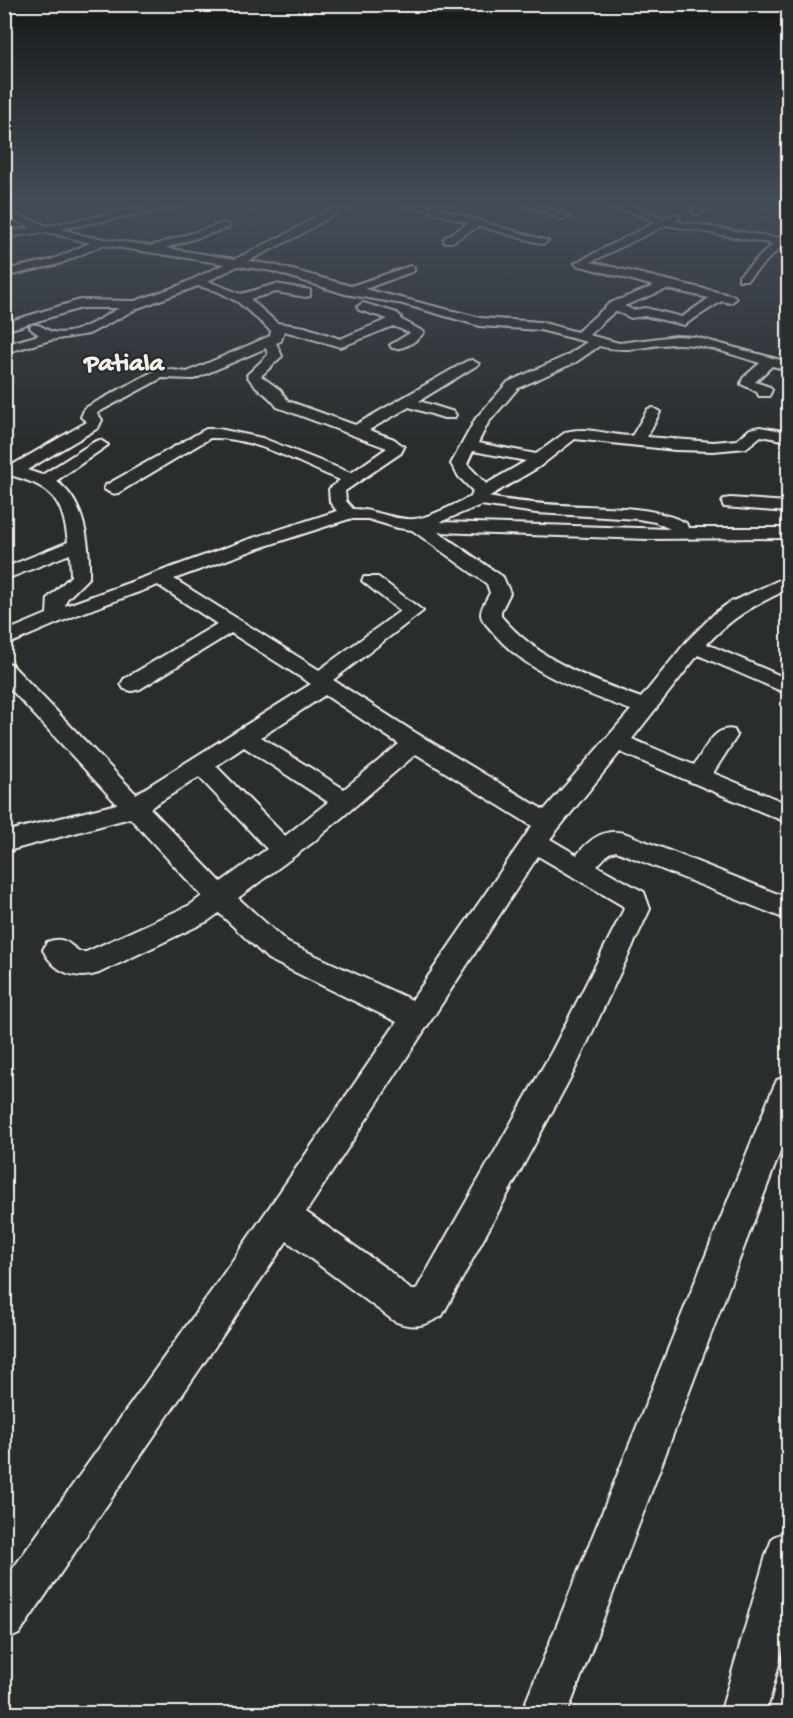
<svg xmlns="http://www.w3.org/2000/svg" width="793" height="1718" viewBox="0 0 793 1718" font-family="'Gochi Hand',sans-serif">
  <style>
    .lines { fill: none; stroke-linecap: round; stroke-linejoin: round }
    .minor-casing { stroke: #f4f1e8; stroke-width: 4 }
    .minor { fill: #2a2d2e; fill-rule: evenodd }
    .labels { text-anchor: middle; stroke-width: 5; stroke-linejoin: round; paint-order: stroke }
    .far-town-label { font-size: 26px; font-weight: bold; fill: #f4f1e8; stroke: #2a2d2e }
  </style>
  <rect width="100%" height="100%" fill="#2a2d2e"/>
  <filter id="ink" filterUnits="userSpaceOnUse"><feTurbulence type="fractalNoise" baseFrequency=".0167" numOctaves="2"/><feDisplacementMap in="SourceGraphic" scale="12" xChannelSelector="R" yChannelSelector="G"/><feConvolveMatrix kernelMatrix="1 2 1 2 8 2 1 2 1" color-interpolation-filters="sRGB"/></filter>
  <g filter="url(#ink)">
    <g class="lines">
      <g class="minor-casing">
        <g id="minor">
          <path d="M165 203H184L179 206 61 229 85 236 151 246 224 223 229 226 228 228 165 248 235 259 288 233 341 203H353L296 237 248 261 274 265 351 286 410 266 414 267V271L365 289 481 318 540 322 577 332 610 303 654 286 577 265 575 263 656 222 628 211 600 205 598 203 631 205 664 218 675 214 680 217 675 221 779 238 788 232V246L783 245 747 280H739V276L773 244 666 225 591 262 734 296 736 299 730 303 722 301 684 325 645 316 631 318 615 311 589 335 619 343 676 336 695 337 788 362V370L772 366 755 382 770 387 772 390 769 396H759L757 392 741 384 743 378 760 363C733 355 705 344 678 344 648 344 630 354 599 346L576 362 518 388 488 423 478 443 536 454 566 432C588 426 610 436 632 436L648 409 653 408 660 412 647 437 713 442 737 440 750 429 760 427 788 432V441L761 436 746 448 713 451 675 450 575 439 539 467 488 497C521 503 553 505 586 506 620 508 655 507 686 523L688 528H788V538L647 539 438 532 503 577 510 593 501 611V616C538 660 589 679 641 698L687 641 715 613 729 603 788 576V589C752 607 736 614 707 644L788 679V694L698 655 632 739 694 765C705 750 714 725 734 730L737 736 713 773 788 804V823L620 752 550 839 577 855C590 838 606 827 627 834L788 898V920L616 851 609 853 597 866 644 892 650 909 574 1071 442 1316C424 1326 413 1329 394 1321L287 1241 19 1634 4 1641V1581L215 1286 397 1022 268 959 219 913 208 921 99 973C76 981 54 972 43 950L47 942C64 936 67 943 80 952H86L190 905 202 896 130 818 4 852V832L117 804 4 682V662L11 664 136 794 311 684 231 633 140 689 132 691 124 689 121 684 124 679 217 624 158 585 79 614 4 646V632L47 614 48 598 71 576 70 554 4 580V568L68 542C62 495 51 487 7 474L5 471 7 468 87 422 81 417 85 408 152 372 165 369 187 372 263 339 270 336 271 331 238 302 217 291 198 286 138 308 89 334 51 340 4 353V345L39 335 30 328 31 325C41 323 45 330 53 332 75 337 101 318 119 308H81L4 331V323L80 300 135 301 178 286 225 264 103 245 59 264 4 277V270L51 260 90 243 47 232 4 237V231L32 228 7 216 12 213 48 226ZM238 266 272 271 345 294 403 304 480 326 540 330 587 342 566 356 508 382 476 418 451 464 459 477 473 491 471 497C456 503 430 518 414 519 395 521 374 509 353 509L346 501 345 491 401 453 404 447 394 439 369 430 409 407 444 418H454L456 415 454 412 419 401 479 364 472 360 467 361 355 425 288 401 280 390 261 376 282 356 276 343 281 341 284 331 341 347 393 326 410 333 390 345 392 348C403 350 418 341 424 332L400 319 401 317 397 313 363 303 357 307 359 310 388 319 340 339 305 327 277 323 250 299 276 292 306 297 310 296V290L276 284 241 294 208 281ZM667 289 709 298 682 317 645 308 633 310 624 306ZM266 348 268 355 247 375C254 389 269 394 277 407L387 448 351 473 262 438 219 429H206L106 485 104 489 112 494 118 493 210 438C251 436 302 464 340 480L329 489 330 502 337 511 247 540 65 606 67 599 89 577C90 544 85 501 56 481L108 445 100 440 94 442 42 475 27 470 98 428 102 420 97 413 162 378 194 379ZM473 451 526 461 486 484 467 464ZM481 505 536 513 638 519 655 522 670 529 440 522ZM368 519 398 528 412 530 487 584 490 593C487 599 481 607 481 614 481 620 487 625 491 630 526 673 580 691 631 710L544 810 411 730 333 680 423 611 378 577H364L362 581 400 611 319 670 174 579 259 548 349 519ZM325 695 399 744 344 789 261 737ZM244 747 328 802 285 836 216 766ZM416 754 532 826 412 1000 288 943 238 898 312 843ZM199 777 267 849 221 882 150 808ZM538 856 623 906 624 909 552 1051 416 1290H411L387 1269 306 1212Z"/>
          <path d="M403 203C412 203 420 205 428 206 436 206 445 203 454 203L440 209 548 241 543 244 479 226 452 242H444V238L469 223Z"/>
          <path d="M521 203H534L570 217 561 219Z"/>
          <path d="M696 203H706L701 214 697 215 692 212Z"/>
          <path d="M730 498 788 502V512L724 507 722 503 724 499Z"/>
          <path d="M788 1076V1131L567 1714H521L772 1091 777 1080Z"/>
          <path d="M788 1531V1629L766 1714H720L767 1552 773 1537Z"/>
        </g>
      </g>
      <use href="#minor" class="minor"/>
    </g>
  </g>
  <linearGradient id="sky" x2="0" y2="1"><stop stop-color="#171919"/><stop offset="0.46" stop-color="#444c57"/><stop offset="1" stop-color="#444c57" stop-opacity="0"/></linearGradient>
  <rect width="793" height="443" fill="url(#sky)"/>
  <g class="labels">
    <g class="far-town-label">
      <text x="124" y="370">Patiala</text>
    </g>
  </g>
  <rect width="793" height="1718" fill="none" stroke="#2a2d2e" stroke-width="24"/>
  <rect x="12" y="12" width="769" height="1694" fill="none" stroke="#f4f1e8" stroke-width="2" filter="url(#ink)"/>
</svg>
